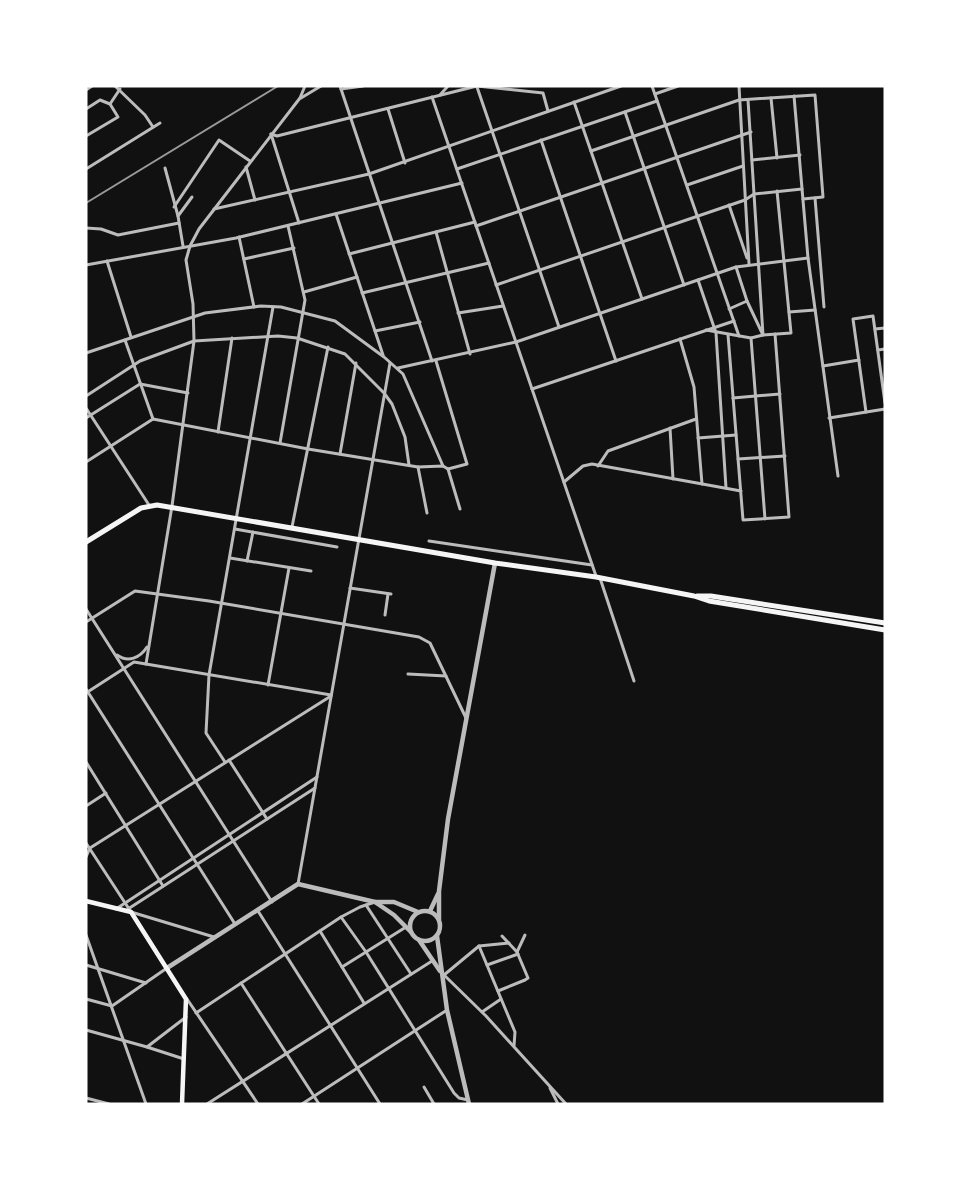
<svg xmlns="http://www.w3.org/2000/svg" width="971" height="1190" viewBox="0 0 971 1190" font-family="Montserrat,sans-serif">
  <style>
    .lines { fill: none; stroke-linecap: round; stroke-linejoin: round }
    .minor { stroke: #bcbcbc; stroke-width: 3 }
    .tertiary { stroke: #bcbcbc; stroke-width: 4.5 }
    .secondary { stroke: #f5f5f5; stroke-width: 4.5 }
    .primary { stroke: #f5f5f5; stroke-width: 5 }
    .rail { stroke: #9a9a9a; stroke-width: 2 }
  </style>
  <rect width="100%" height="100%" fill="#111"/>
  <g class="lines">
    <g class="minor">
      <path d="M115 86 145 115 153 127"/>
      <path d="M340 86 432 361"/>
      <path d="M652 86 739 336"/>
      <path d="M739 86 749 264"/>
      <path d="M477 87 559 327"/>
      <path d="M341 89 363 86"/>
      <path d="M86 90 92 86"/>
      <path d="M655 94 678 86"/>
      <path d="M440 95 448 86"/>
      <path d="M794 96 808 258 838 476"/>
      <path d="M432 97 596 576"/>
      <path d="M301 98 321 86"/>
      <path d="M771 98 777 158"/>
      <path d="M574 102 642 299"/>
      <path d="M110 104 120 89"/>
      <path d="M86 109 100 100 110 104 118 117 86 136"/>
      <path d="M388 109 405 163"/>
      <path d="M625 112 684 285"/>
      <path d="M271 134 277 136 477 86 543 93 548 111"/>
      <path d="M271 134 299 223"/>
      <path d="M541 140 616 361"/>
      <path d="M591 151 739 100 815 95 823 197 803 199"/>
      <path d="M752 160 800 155"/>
      <path d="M246 167 255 200"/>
      <path d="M165 168 178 216 183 246"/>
      <path d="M86 169 160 123"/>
      <path d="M457 169 657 101"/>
      <path d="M687 185 743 166"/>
      <path d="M815 198 824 307"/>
      <path d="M729 205 747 258"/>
      <path d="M174 207 219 140 250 161"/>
      <path d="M214 209 369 174 621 86"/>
      <path d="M336 214 383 355"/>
      <path d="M178 216 192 197"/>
      <path d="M476 226 751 132"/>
      <path d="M86 228 101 229 118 235 179 223"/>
      <path d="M436 232 470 354"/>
      <path d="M239 237 254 307"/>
      <path d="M349 254 475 222"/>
      <path d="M244 259 294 248"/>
      <path d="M107 261 131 337"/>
      <path d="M86 265 236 238 462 183"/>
      <path d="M736 267 747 301 763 335 791 333 777 191"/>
      <path d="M698 280 716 333 726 488"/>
      <path d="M496 285 745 200 754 194 802 189"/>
      <path d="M304 292 357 277"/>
      <path d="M362 293 489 263"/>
      <path d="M729 309 747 301"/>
      <path d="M789 312 815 310"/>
      <path d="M458 313 503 306"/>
      <path d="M875 329 885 328"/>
      <path d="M706 330 751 338 763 335 748 100"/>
      <path d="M375 331 420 322"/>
      <path d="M728 335 743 520 789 517 775 334"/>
      <path d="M751 338 765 519"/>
      <path d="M680 339 694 387 702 484"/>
      <path d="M125 340 153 419"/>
      <path d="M878 350 885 349"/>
      <path d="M86 353 205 313 261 306 281 307 335 321 384 357 403 374 443 466"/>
      <path d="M823 366 859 360"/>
      <path d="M398 368 516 342 736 267 808 258"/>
      <path d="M532 389 734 321"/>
      <path d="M86 396 140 361 194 341 278 336 297 338 345 354 384 393 392 404 405 437 409 465"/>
      <path d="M733 398 780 394"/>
      <path d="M86 408 149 505"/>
      <path d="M866 412 853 319 873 316 885 403"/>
      <path d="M86 418 140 384 188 393"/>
      <path d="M829 418 885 409"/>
      <path d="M153 419 308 449 418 467 443 466 448 469 467 464 436 361"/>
      <path d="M670 428 673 479"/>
      <path d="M218 432 232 338"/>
      <path d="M698 438 736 435"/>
      <path d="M280 443 305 300 288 226"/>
      <path d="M340 454 356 363"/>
      <path d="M738 459 785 456"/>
      <path d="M86 462 153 419"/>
      <path d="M598 466 608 451 696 419"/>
      <path d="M418 467 427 513"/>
      <path d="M448 469 460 509"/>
      <path d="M564 482 583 466 592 464 741 491"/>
      <path d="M292 527 328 347"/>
      <path d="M235 529 337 547"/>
      <path d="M429 541 592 565"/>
      <path d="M230 558 311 571"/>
      <path d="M247 561 253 532"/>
      <path d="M600 578 634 681"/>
      <path d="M350 588 391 594"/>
      <path d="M86 609 272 902"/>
      <path d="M385 615 388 594"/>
      <path d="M86 622 135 591 209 601 419 637 430 643 466 718"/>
      <path d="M117 655C128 663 140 658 147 647"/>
      <path d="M146 664 172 506 194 341 193 304 186 260 190 246 199 229 300 98 305 86"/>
      <path d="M408 674 446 676"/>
      <path d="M268 685 289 568"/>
      <path d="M86 689 235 924"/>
      <path d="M86 693 134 662 331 695"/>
      <path d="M229 760 267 819"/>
      <path d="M86 762 163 886"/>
      <path d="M225 762 206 733 209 675 273 307"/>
      <path d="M86 806 106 793"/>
      <path d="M86 843 131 912 214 937"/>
      <path d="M86 857 90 848 331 696"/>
      <path d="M298 884 390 363"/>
      <path d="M366 905 411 974"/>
      <path d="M116 909 317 777"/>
      <path d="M128 909 315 788"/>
      <path d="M258 911 380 1104"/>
      <path d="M341 917 366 952 454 1093 459 1098 468 1100"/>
      <path d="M320 931 364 1003"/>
      <path d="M86 935 146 1104"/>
      <path d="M479 946 515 1032 514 1046"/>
      <path d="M517 952 525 935"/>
      <path d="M86 965 146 983"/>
      <path d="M487 965 518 954"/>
      <path d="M342 967 406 927"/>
      <path d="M443 974 486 1016 566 1104"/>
      <path d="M444 975 479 946 509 943"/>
      <path d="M241 983 319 1104"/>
      <path d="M498 991 525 980 528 978 517 952 502 936"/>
      <path d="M86 999 112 1006 167 968"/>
      <path d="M187 999 258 1104"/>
      <path d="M482 1012 501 999"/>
      <path d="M196 1013 341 917 360 907 375 902"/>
      <path d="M86 1030 147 1047"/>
      <path d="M184 1059 147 1047 186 1017"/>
      <path d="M424 1087 434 1104"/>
      <path d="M550 1088 558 1104"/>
      <path d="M86 1098 109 1104"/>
      <path d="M207 1104 432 961"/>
      <path d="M302 1104 447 1010"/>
    </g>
    <g class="tertiary">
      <path d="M375 902H394L418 912"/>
      <circle cx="425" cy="926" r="15"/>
      <path d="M430 911 438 894"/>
      <path d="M439 920V891L448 819 495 563"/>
      <path d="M437 936 447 1010 469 1104"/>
      <path d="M419 940 440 971"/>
      <path d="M167 968 298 884 375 902 394 915 411 932"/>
    </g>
    <path class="secondary" d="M86 901 131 912 186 999 182 1104"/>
    <g class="primary">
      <path d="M86 542 141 508 157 505 495 563 596 577 694 596 709 601 885 630"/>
      <path d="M697 596H711L885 623"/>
    </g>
    <path class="rail" d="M86 203 278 86"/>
  </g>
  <rect width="971" height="1190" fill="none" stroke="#ffffff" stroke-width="175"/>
</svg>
